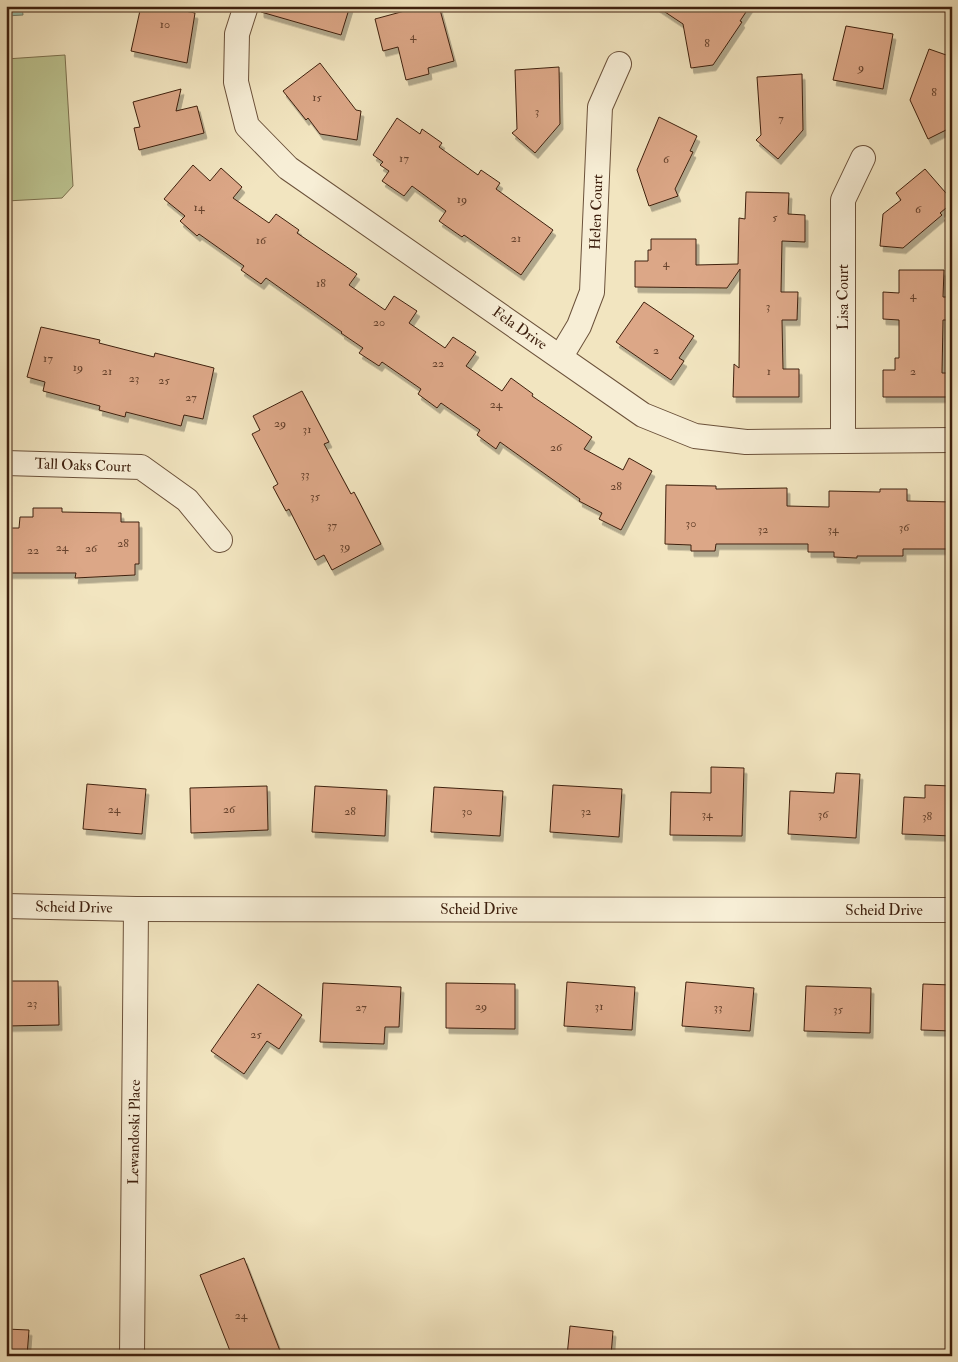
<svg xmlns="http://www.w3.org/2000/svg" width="958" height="1362" viewBox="0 0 958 1362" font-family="'IM FELL Double Pica',serif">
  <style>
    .green { fill: #bcc491; stroke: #7d7250 }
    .water { fill: url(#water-waves); stroke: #76806d }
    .building { fill: #dca787; stroke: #3e200e; filter: url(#shadow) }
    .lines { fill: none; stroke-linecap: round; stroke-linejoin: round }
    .minor-casing { stroke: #6b513a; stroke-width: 26 }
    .minor { stroke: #f7eed6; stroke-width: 24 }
    .labels { text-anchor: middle; stroke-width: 5; stroke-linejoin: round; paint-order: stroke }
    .number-label { font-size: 12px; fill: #66422c }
    .street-label { font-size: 15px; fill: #3e200e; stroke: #f7eed6 }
  </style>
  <defs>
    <pattern id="water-waves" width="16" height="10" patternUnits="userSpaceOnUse" patternTransform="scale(1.25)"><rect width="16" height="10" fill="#9cc0ac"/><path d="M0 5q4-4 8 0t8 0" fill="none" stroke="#819c8a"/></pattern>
    <filter id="shadow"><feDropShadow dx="3" dy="5.5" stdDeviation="0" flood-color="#0004"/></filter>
  </defs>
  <rect width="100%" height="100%" fill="#f2e5c0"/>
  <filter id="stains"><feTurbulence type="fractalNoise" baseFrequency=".004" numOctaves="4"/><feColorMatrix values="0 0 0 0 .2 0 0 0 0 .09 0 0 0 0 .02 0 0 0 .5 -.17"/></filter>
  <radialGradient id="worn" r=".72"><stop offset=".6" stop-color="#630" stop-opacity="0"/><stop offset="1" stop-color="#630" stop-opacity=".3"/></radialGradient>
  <path class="green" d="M65 55 73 186 62 198 6 201V59Z"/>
  <path class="water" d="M6 6H22L23 15 6 16Z"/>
  <g class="building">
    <path d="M141 6 170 11V8L195 13 187 63 131 51Z"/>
    <path d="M261 6H350L341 35 261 12Z"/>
    <path d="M423 6H439L454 61 428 68 429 74 406 80 398 47 383 51 375 19Z"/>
    <path d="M656 6H750L740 21 742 22 713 65 691 68 683 24Z"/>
    <path d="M846 26 893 34 883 89 833 80Z"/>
    <path d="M929 49 952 57V127L928 139 910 100Z"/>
    <path d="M320 63 356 110 361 111 357 140 320 134 308 118 306 120 283 91Z"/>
    <path d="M559 67 560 124 535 153 512 133 517 129 515 70Z"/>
    <path d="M802 74 803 130 778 159 756 140 761 135 757 77Z"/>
    <path d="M181 89 176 111 197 106 204 133 139 150 134 128 140 127 133 102Z"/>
    <path d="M659 117 697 136 690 151 693 152 675 189 678 196 649 206 637 170Z"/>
    <path d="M397 118 420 134 422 129 442 143 439 147 478 175 481 170 500 183 496 189 553 230 521 275 464 235 462 237 439 221 446 211 412 186 404 196 382 181 389 171 380 165 383 162 373 155Z"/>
    <path d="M193 165 210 181 221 168 242 187 233 198 269 223 276 214 299 230 297 233 357 274 349 285 385 310 394 296 417 311 409 323 445 348 453 337 476 352 466 366 502 391 511 378 533 394 532 396 592 437 584 449 623 470 629 458 652 471 621 530 599 519 602 513 579 501 580 499 500 442 496 449 477 435 480 430 441 403 437 408 418 394 421 389 382 362 379 366 359 353 363 348 341 333 342 332 266 278 261 284 241 270 244 266 199 234 197 236 180 221 185 216 164 199Z"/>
    <path d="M925 169 952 200V203L940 213 942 215 903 248 880 246 883 214 901 200 896 193Z"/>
    <path d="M746 192 789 193 788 214 805 215V242L782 241 781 292H798L797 320H782L783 369H799V397H733L734 364 739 368 740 269 727 288 635 287V261H648V250H651V239H696V265L738 264 739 218 745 219Z"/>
    <path d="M899 270H944L943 297H949V320H943L942 373H947V397H883V370H895V358H899V320L883 319V292L899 293Z"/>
    <path d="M644 302 694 336 679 358 684 361 671 380 616 342Z"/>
    <path d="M41 327 100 340 99 343 154 357 155 353 214 368 203 419 184 415 181 426 126 412 125 417 99 410 100 406 43 391 45 382 27 377Z"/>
    <path d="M302 391 329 442 324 444 351 494 354 492 381 544 332 570 324 555 315 560 289 509 286 511 273 487 278 484 252 434 260 430 253 416Z"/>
    <path d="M666 485 716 486V489L787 488V506L829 507V491L880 492V489H907V501L952 502V549H903V556H857V558L834 557V552H808V544H716L715 551H691V545L665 544Z"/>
    <path d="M33 508H62V512L121 513V522H139V564H135V575L75 578 76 573H6V528H19L20 517H33Z"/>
    <path d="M711 767 744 768 742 836 670 835 671 792 711 793Z"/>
    <path d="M836 773 860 774 856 838 788 834 790 791 834 793Z"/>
    <path d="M87 784 146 789 142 834 83 829Z"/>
    <path d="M553 785 622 789 619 837 550 832Z"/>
    <path d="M925 785 952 786V836L902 834 904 797 925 798Z"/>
    <path d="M267 786 268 830 191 833 190 788Z"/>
    <path d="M315 786 387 790 385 836 312 832Z"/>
    <path d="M434 787 503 791 500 836 431 832Z"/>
    <path d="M6 981H58L59 1025 6 1026Z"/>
    <path d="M567 982 635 987 632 1030 564 1026Z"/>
    <path d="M686 982 754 988 750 1031 682 1026Z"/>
    <path d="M323 983 401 987 399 1027H385L384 1044 320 1042Z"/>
    <path d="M446 983 515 984V1029L446 1028Z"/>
    <path d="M258 984 302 1015 279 1049 267 1041 244 1074 211 1051Z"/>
    <path d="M923 984 952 985V1031L921 1030Z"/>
    <path d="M806 986 871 988 870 1033 804 1031Z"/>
    <path d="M244 1258 282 1356H232L200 1275Z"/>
    <path d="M570 1326 613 1331 611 1356H567Z"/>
    <path d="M6 1329 29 1330 27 1356H6Z"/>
  </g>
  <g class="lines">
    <g class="minor-casing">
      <g id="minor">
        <path d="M246 6 237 34 236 82 247 126 288 168 643 415 695 436 746 442 952 440"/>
        <path d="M561 356 579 326 592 292 600 107 619 64"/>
        <path d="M843 440V200L863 158"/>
        <path d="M6 463 141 467 187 500 220 540"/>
        <path d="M6 906 136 909 952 910"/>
        <path d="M132 1356 136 909"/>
      </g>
    </g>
    <use href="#minor" class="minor"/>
  </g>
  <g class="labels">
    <g class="number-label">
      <text x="165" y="28">10</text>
      <text x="413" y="40">4</text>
      <text x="707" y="47">8</text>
      <text x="861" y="71">9</text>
      <text x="934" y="96">8</text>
      <text x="317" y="101">15</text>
      <text x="537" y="115">3</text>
      <text x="781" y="122">7</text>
      <text x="404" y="162">17</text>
      <text x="666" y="163">6</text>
      <text x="462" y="203">19</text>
      <text x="199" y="211">14</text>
      <text x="918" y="213">6</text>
      <text x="775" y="221">5</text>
      <text x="516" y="242">21</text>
      <text x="261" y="244">16</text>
      <text x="666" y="267">4</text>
      <text x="321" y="287">18</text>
      <text x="913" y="299">4</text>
      <text x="768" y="310">3</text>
      <text x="379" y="326">20</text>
      <text x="656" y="354">2</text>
      <text x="48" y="362">17</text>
      <text x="438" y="367">22</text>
      <text x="78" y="371">19</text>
      <text x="107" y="375">21</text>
      <text x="769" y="375">1</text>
      <text x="913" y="375">2</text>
      <text x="134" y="382">23</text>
      <text x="164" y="384">25</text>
      <text x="191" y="401">27</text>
      <text x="496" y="408">24</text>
      <text x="280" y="427">29</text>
      <text x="307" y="433">31</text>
      <text x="556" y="451">26</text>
      <text x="305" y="478">33</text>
      <text x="616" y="490">28</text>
      <text x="315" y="500">35</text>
      <text x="691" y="527">30</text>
      <text x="332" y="529">37</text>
      <text x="904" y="531">36</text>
      <text x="763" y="533">32</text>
      <text x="833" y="533">34</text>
      <text x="123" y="547">28</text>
      <text x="345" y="550">39</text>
      <text x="62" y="551">24</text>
      <text x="91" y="552">26</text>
      <text x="33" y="554">22</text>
      <text x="114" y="813">24</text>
      <text x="229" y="813">26</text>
      <text x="350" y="815">28</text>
      <text x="467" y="815">30</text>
      <text x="586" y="815">32</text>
      <text x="707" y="818">34</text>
      <text x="823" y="818">36</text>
      <text x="927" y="820">38</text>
      <text x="32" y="1007">23</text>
      <text x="481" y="1010">29</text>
      <text x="599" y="1010">31</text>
      <text x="361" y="1011">27</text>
      <text x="718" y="1011">33</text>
      <text x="838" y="1013">35</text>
      <text x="256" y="1038">25</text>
      <text x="241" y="1319">24</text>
    </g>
    <g class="street-label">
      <text transform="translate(596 212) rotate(-88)" y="5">Helen Court</text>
      <text transform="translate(843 297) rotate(-90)" y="5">Lisa Court</text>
      <text transform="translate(520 328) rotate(35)" y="5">Fela Drive</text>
      <text transform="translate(83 465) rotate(2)" y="5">Tall Oaks Court</text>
      <text transform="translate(74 907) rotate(1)" y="5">Scheid Drive</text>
      <text x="479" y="914">Scheid Drive</text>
      <text x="884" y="915">Scheid Drive</text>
      <text transform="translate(134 1132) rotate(-89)" y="5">Lewandoski Place</text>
    </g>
  </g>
  <rect width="958" height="1362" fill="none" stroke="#f2e5c0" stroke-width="25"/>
  <rect x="8" y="8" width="943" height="1347" fill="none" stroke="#3e200e" stroke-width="2.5"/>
  <rect x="12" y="12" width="933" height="1337" fill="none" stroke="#3e200e"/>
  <rect width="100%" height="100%" filter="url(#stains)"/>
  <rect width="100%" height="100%" fill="url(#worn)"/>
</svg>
